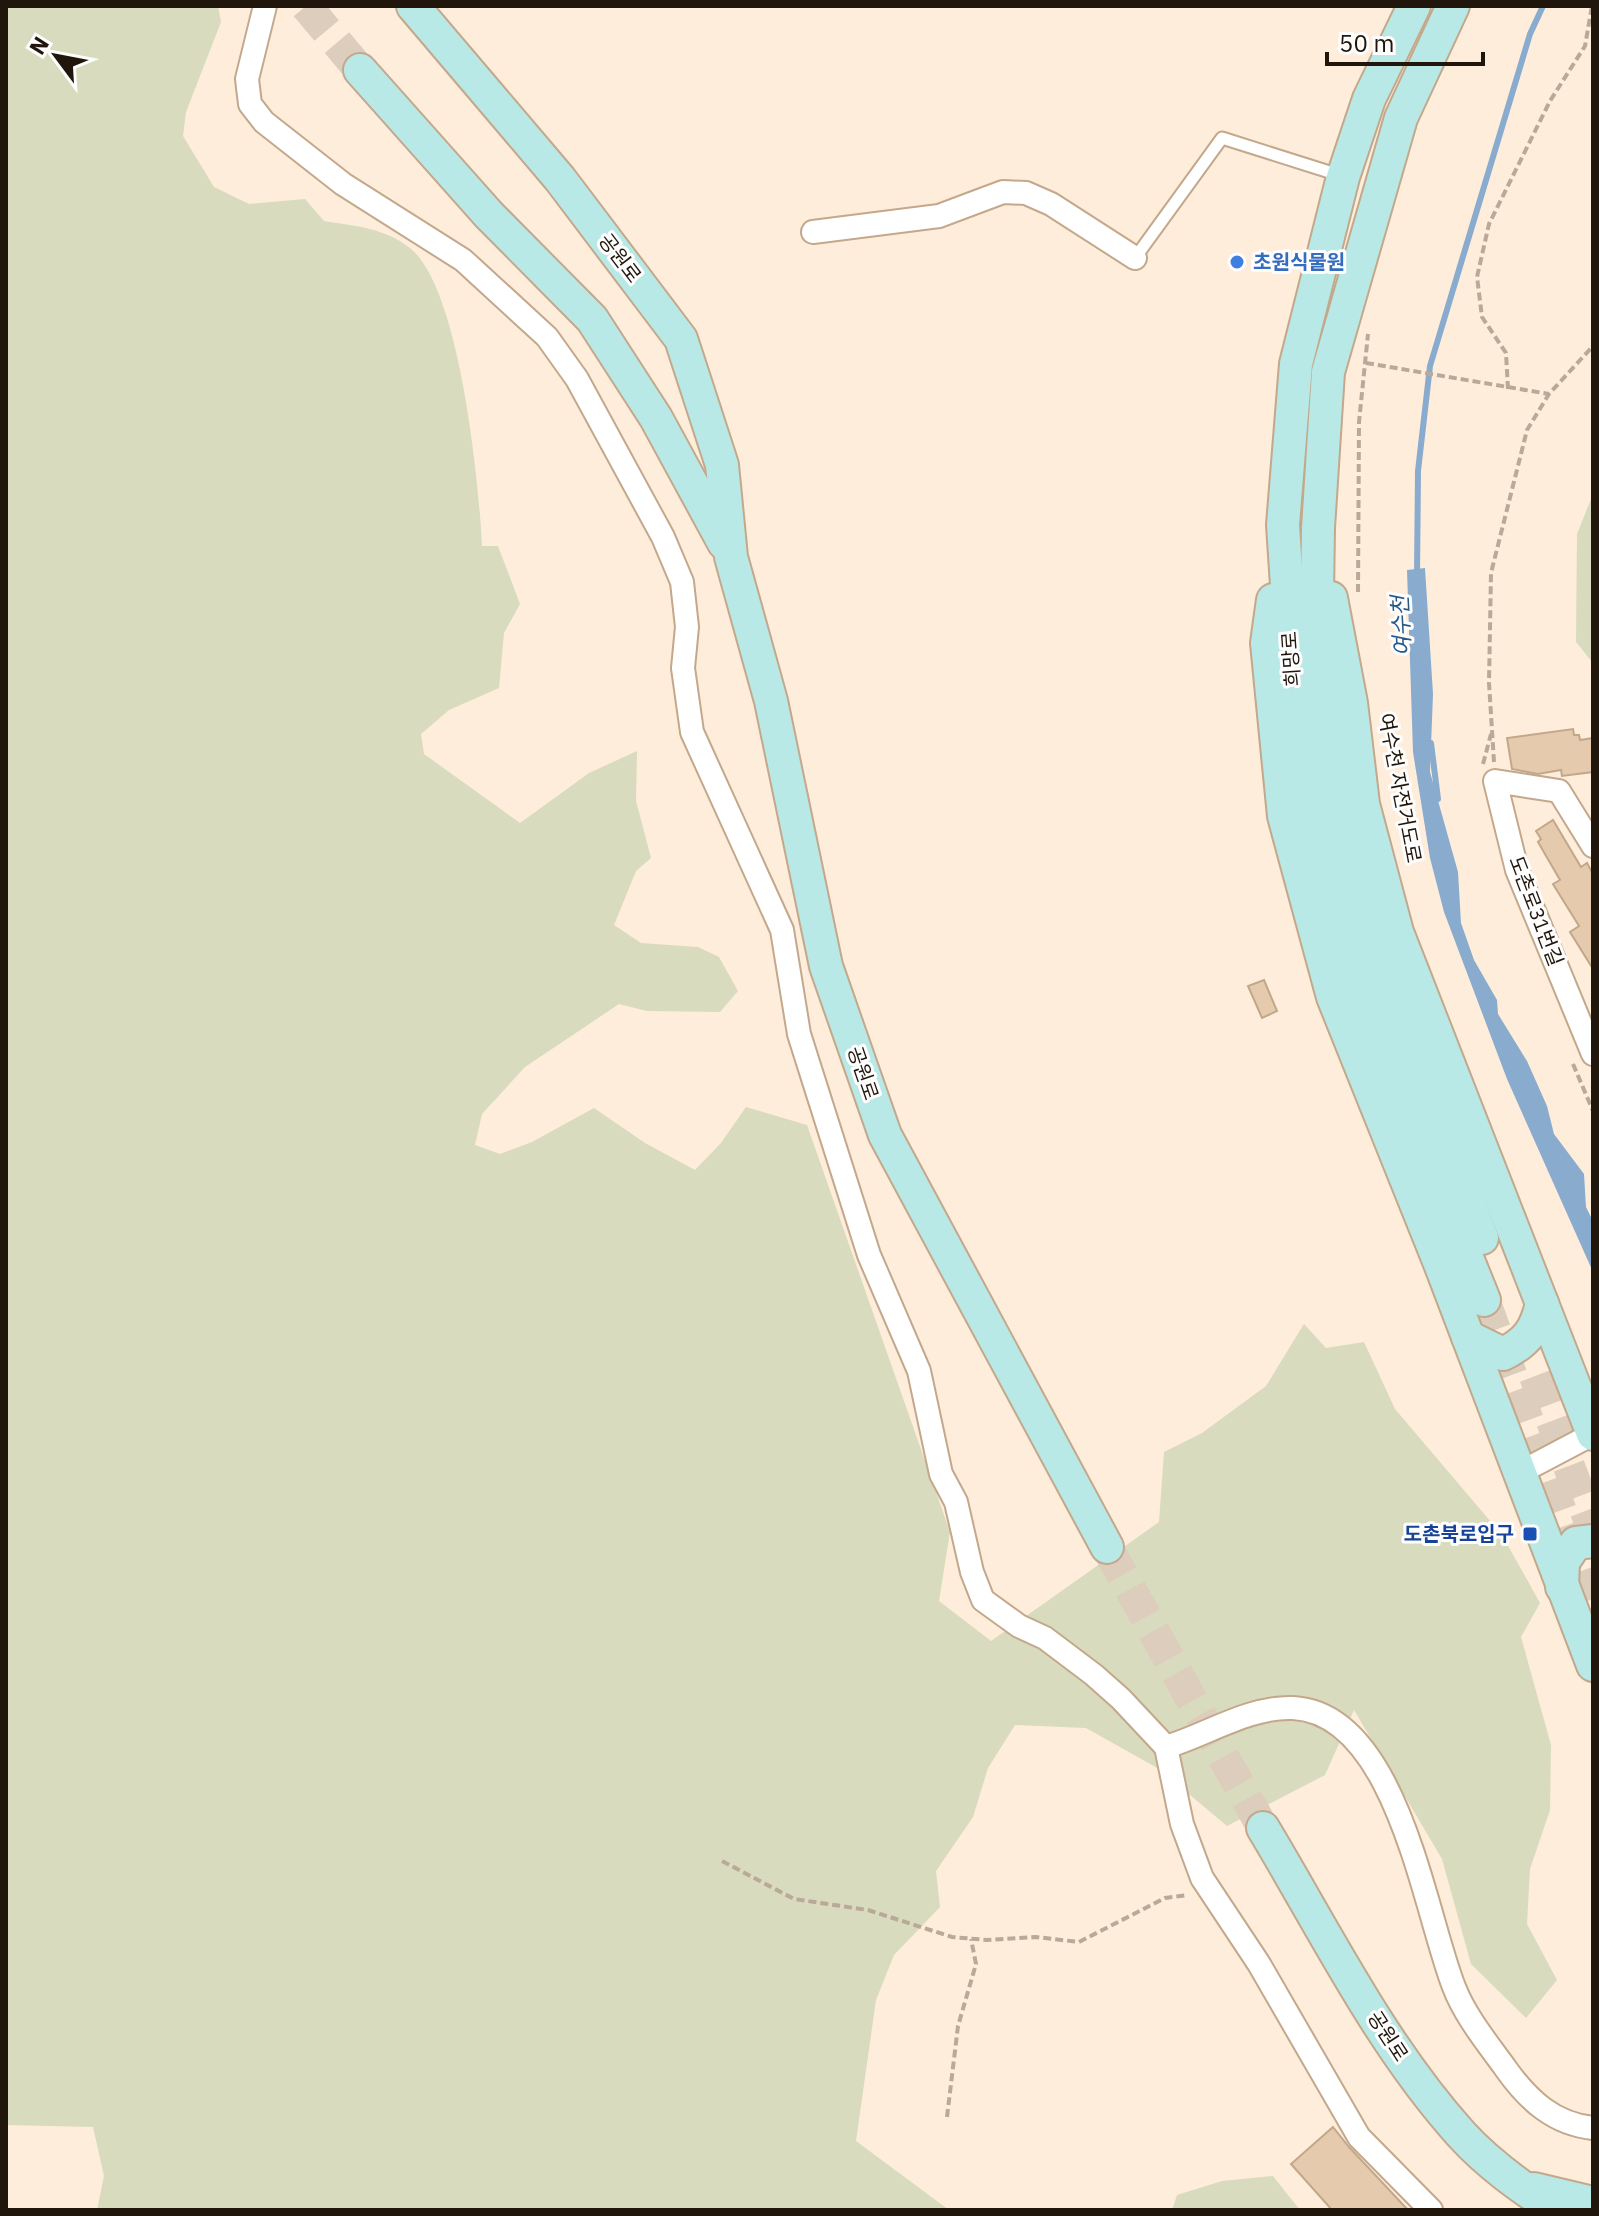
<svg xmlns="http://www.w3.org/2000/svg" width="1599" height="2216" viewBox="0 0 1599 2216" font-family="'IBM Plex Sans','Noto Sans KR',sans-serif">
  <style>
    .green { fill: #d8dbbd }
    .water { fill: #89abce }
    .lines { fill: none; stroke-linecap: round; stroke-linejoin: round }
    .stream { stroke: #89abce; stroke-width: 6 }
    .building { fill: #e6caad; stroke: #c2a88b; stroke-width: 2 }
    .secondary-tunnel { stroke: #ddcdbc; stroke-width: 32; stroke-dasharray: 32 16; stroke-linecap: butt }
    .lane-casing { stroke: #c3a88c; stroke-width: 15 }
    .street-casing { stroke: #c3a88c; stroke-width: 26 }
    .secondary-casing { stroke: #c3a88c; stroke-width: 36 }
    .path { stroke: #b8a999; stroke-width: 4; stroke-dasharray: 8 4; stroke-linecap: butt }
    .lane { stroke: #fff; stroke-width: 11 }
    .street { stroke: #fff; stroke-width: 22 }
    .secondary { stroke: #b9e9e6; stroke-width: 32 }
    .shop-dot { fill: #3f7fe0; stroke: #fdfdfd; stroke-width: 3 }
    .transit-dot { fill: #1a4fb4; stroke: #fdfdfd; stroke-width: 3 }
    .labels { text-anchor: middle; stroke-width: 6; stroke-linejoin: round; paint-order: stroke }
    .street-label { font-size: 20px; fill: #20160b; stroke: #fdfdfd }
    .shop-label { font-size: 20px; font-weight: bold; fill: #366cbe; stroke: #fdfdfd; text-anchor: start }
    .transit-label { font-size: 20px; font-weight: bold; fill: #164399; stroke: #fdfdfd; text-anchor: end }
    .water-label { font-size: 22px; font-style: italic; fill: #275987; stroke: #fdfdfd }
  </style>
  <rect width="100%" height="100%" fill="#feeddb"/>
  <g class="green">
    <path d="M6 6H218L221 22 186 112 183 136 214 187 249 204 305 199 324 221C355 226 385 228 410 248 460 288 479 482 482 546H498L520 604 504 633 499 688 449 710 421 734 424 754 520 823 589 773 637 751 636 801 651 858 636 871 614 925 641 943 698 947 719 957 738 991 720 1012 647 1011 619 1004 525 1067 482 1114 475 1145 500 1154 532 1142 594 1108 645 1143 695 1170 721 1143 746 1107 807 1125 950 1532 939 1601 991 1641 1159 1522 1164 1452 1202 1433 1266 1386 1304 1324 1326 1348 1364 1342 1395 1409 1502 1535 1540 1603 1521 1637 1551 1745 1550 1810 1530 1869 1527 1924 1557 1980 1526 2018 1471 1964 1442 1859 1354 1710 1325 1775 1227 1826 1159 1769 1086 1728 1015 1725 988 1768 973 1817 936 1871 940 1907 894 1955 876 2000 856 2141 949 2210H97L104 2176 93 2127 6 2125Z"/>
    <path d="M1593 494V663L1576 642 1577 534Z"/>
    <path d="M1273 2176 1300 2210H1172L1177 2195 1222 2181Z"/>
  </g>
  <path class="water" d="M1425 568 1433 694 1430 772 1458 872 1461 923 1474 960 1497 1000 1498 1014 1527 1061 1547 1106 1554 1134 1584 1174 1586 1207 1593 1221V1272L1507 1079 1444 912 1430 858 1413 752 1407 570Z"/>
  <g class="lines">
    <g class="stream">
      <path d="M1417 576 1418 471 1430 366 1530 34 1543 6"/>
      <path d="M1431 743 1438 799"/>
    </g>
  </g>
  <g class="building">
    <path d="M1573 729 1574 735H1579L1580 740 1593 738V772L1562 776 1561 770 1538 774 1512 769 1507 738Z"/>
    <path d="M1553 820 1581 867 1587 863 1593 874V969L1570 932 1579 926 1553 884 1560 880 1538 842 1541 839 1536 831Z"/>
    <path d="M1264 980 1277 1011 1262 1018 1248 986Z"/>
    <path d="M1333 2127 1349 2147 1408 2210H1332L1291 2164Z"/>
  </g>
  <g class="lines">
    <g class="secondary-tunnel">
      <path d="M306 6 360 70"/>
      <path d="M1484 1300 1593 1599"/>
      <path d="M1535 1376 1593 1530"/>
      <path d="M1107 1547 1263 1828"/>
    </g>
    <g class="lane-casing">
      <path id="lane" d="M1135 258 1222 138 1339 175"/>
    </g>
    <g class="street-casing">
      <g id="street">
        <path d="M265 6 247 79 250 104 264 122 343 184 463 260 547 337 577 379 663 537 682 582 687 627 683 668 692 732 782 930 799 1034 869 1255 919 1371 941 1474 956 1502 972 1572 983 1600 1019 1626 1045 1638 1094 1675 1121 1699 1166 1747"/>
        <path d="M813 232 939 216 1003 192 1026 193 1051 204 1135 258"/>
        <path d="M1593 846 1559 791 1495 781 1517 870 1593 1054"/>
        <path d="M1519 1473 1593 1434"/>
        <path d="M1431 2210 1359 2137 1259 1964 1202 1878 1182 1824 1166 1747C1206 1735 1250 1706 1293 1708 1397 1713 1424 1911 1454 1987 1465 2016 1488 2044 1506 2069 1528 2100 1554 2124 1593 2128"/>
      </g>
    </g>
    <g class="secondary-casing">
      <g id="secondary">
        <path d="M413 6 560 179 681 339 722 465 731 557 771 701 826 966 885 1135 1107 1547"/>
        <path d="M1414 6 1369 99 1343 177 1296 364 1283 525 1296 721 1313 826 1340 927 1371 1019 1484 1300"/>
        <path d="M1453 6 1401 118 1328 372 1318 528 1316 663 1321 718 1364 920 1482 1238"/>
        <path d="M360 70 489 215 592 319 656 418 724 543"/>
        <path d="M1331 598 1351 703 1363 804 1397 932 1593 1434"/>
        <path d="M1273 600 1267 643 1284 816 1333 997 1441 1266 1593 1665"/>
        <path d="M1468 1337 1503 1354C1528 1342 1536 1329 1542 1303"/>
        <path d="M1562 1587 1563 1562 1576 1543 1593 1541"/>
        <path d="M1263 1828C1325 1931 1380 2044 1461 2134 1488 2164 1522 2188 1556 2210"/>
        <path d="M1534 2189 1593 2203"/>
      </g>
    </g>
    <g class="path">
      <path d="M1366 363 1549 394"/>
      <path d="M1508 389 1506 353 1482 317 1477 277 1489 224 1550 101 1585 46 1592 6"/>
      <path d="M1358 592 1359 422 1368 334"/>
      <path d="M1494 762 1489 683 1491 573 1527 430 1549 394 1593 346"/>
      <path d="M1483 764 1491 734"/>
      <path d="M1573 1064 1593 1111"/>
      <path d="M722 1861 794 1899 868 1910 952 1937 987 1940 1036 1937 1079 1942 1165 1898 1188 1895"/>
      <path d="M947 2117 958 2026 976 1964 971 1939"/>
    </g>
    <use href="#lane" class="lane"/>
    <use href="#street" class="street"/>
    <use href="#secondary" class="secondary"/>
  </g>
  <circle class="shop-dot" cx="1237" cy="262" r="8"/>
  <rect class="transit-dot" x="1522" y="1526" width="16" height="16" rx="4"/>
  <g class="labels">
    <g class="street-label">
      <text transform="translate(620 258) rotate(53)" y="7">공원로</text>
      <text transform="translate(1291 659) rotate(-94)" y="7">희망로</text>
      <text transform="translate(1400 788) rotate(79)" y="7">여수천 자전거도로</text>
      <text transform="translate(1536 911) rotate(69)" y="7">도촌로31번길</text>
      <text transform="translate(863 1073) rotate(71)" y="7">공원로</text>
      <text transform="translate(1388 2036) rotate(57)" y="7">공원로</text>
    </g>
    <g class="shop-label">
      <text x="1253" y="269">초원식물원</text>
    </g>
    <g class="transit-label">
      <text x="1514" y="1541">도촌북로입구</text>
    </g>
    <g class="water-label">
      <text transform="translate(1401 626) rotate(-93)" y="8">여수천</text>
    </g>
  </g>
  <rect width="1599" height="2216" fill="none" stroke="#20160b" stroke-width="16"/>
  <g transform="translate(56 56) rotate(302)" stroke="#fdfdfd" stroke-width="6" paint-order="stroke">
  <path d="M0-6L14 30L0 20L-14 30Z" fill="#20160b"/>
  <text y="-12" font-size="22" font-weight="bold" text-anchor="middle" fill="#20160b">N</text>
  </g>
  <path d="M1327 52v12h156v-12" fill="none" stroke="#20160b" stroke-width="4"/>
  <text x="1339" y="52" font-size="24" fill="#20160b" stroke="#fdfdfd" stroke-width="6" paint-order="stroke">50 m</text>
</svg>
